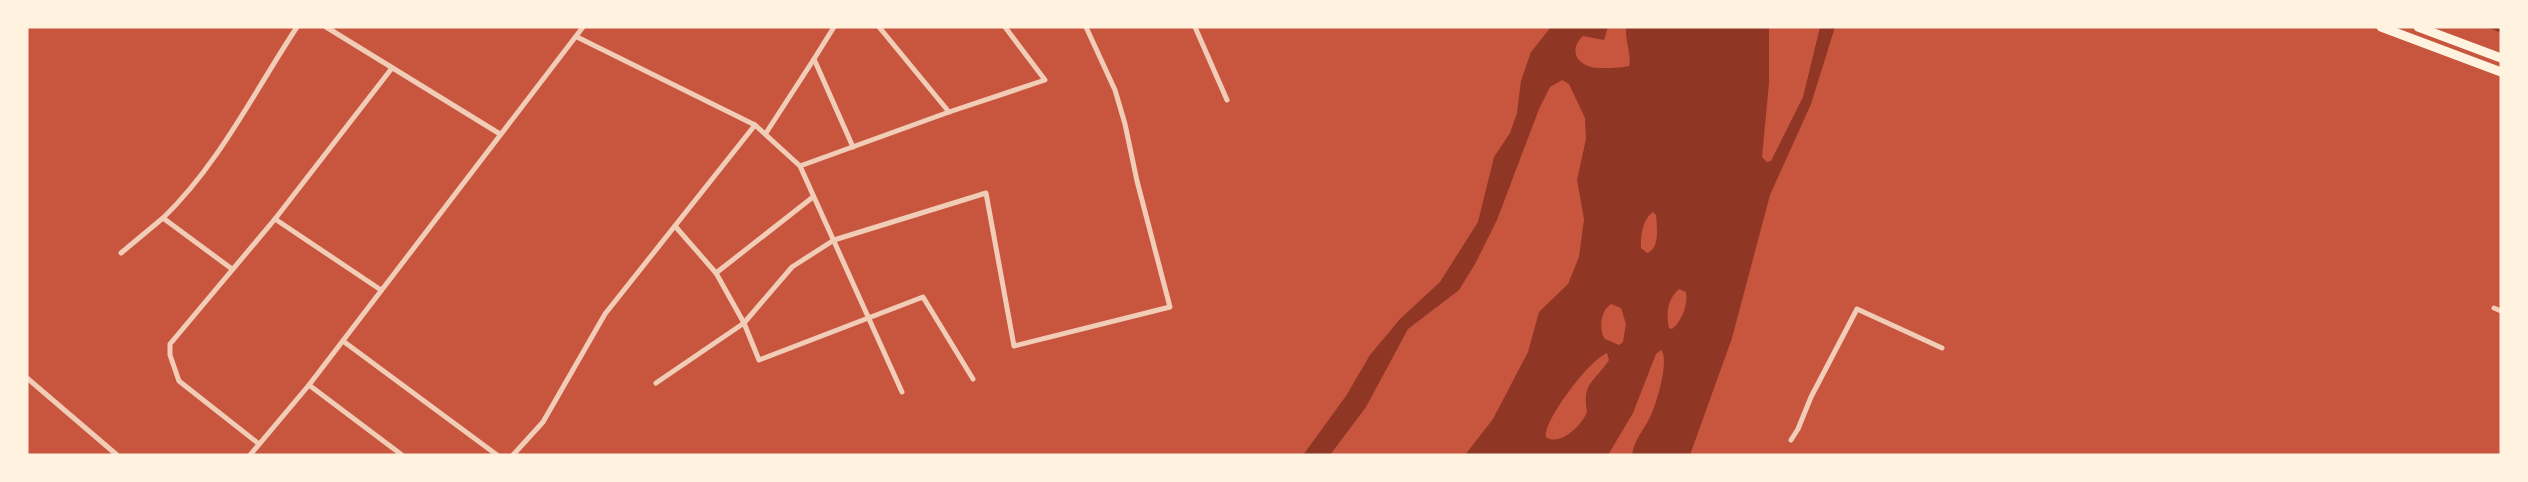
<svg xmlns="http://www.w3.org/2000/svg" width="2528" height="482" viewBox="0 0 2528 482" font-family="'Fira Sans Condensed',sans-serif">
  <style>
    .water { fill: #8f3625; fill-rule: evenodd }
    .lines { fill: none; stroke-linecap: round; stroke-linejoin: round }
    .stream { stroke: #8f3625; stroke-width: 3 }
    .minor { stroke: #f1ccb7; stroke-width: 5 }
    .trunk { stroke: #fff3e0; stroke-width: 9 }
  </style>
  <rect width="100%" height="100%" fill="#c8553d"/>
  <path class="water" d="M1551 27H1608L1604 40 1583 36C1571 47 1573 62 1591 67 1596 69 1623 68 1629 66 1632 57 1625 40 1626 27H1769V83L1762 157 1767 162 1771 161 1803 97 1820 27H1835L1811 104 1770 195 1732 338 1690 455H1632C1634 440 1644 430 1650 417 1656 406 1670 359 1661 350L1656 354 1633 413 1608 455H1465L1493 419 1528 352 1539 312 1568 284 1579 257 1584 219 1577 180 1586 139 1585 118 1569 84 1562 80 1550 87 1539 109 1497 220 1475 264 1459 290 1408 329 1366 407 1330 455H1303L1346 396 1370 355 1400 319 1440 282 1478 222 1494 157 1510 133 1517 113 1521 81 1531 52ZM1653 212 1656 215C1657 227 1660 249 1647 253L1641 248C1641 235 1642 220 1653 212ZM1679 289 1686 292C1688 305 1682 321 1672 329L1669 328C1666 313 1667 300 1679 289ZM1611 304 1621 308 1626 324 1623 342 1619 345 1605 339C1598 329 1601 310 1611 304ZM1607 353 1609 360C1594 383 1582 382 1587 412 1582 425 1560 447 1546 437 1543 421 1590 359 1607 353Z"/>
  <g class="lines">
    <path class="stream" d="M2491 27 2501 31"/>
    <g class="minor">
      <path d="M326 27 500 134"/>
      <path d="M834 27 814 59 853 147"/>
      <path d="M1195 27 1227 100"/>
      <path d="M577 37 755 125 800 166 902 392"/>
      <path d="M949 112 1045 80 1005 27"/>
      <path d="M766 133 814 59"/>
      <path d="M800 166 949 112 879 27"/>
      <path d="M275 219 381 290"/>
      <path d="M675 226 716 273 744 323 759 360 923 297 973 379"/>
      <path d="M121 253 163 218"/>
      <path d="M232 269 163 218C219 164 254 92 297 27"/>
      <path d="M716 273 813 197"/>
      <path d="M2494 308 2501 311"/>
      <path d="M343 341 497 455"/>
      <path d="M27 378 117 455"/>
      <path d="M656 383 744 323 792 267 834 240 986 193 1014 346 1170 307 1137 181 1125 124 1115 90 1086 27"/>
      <path d="M309 385 402 455"/>
      <path d="M1791 440 1798 429 1811 397 1857 309 1942 348"/>
      <path d="M259 444 179 381 170 355V344L275 219 392 68"/>
      <path d="M250 455 309 385 583 27"/>
      <path d="M513 455 543 422 605 314 755 125"/>
    </g>
    <g class="trunk">
      <path d="M2381 27 2501 72"/>
      <path d="M2418 27 2501 58"/>
    </g>
  </g>
  <rect width="2528" height="482" fill="none" stroke="#fff3e0" stroke-width="57"/>
</svg>
